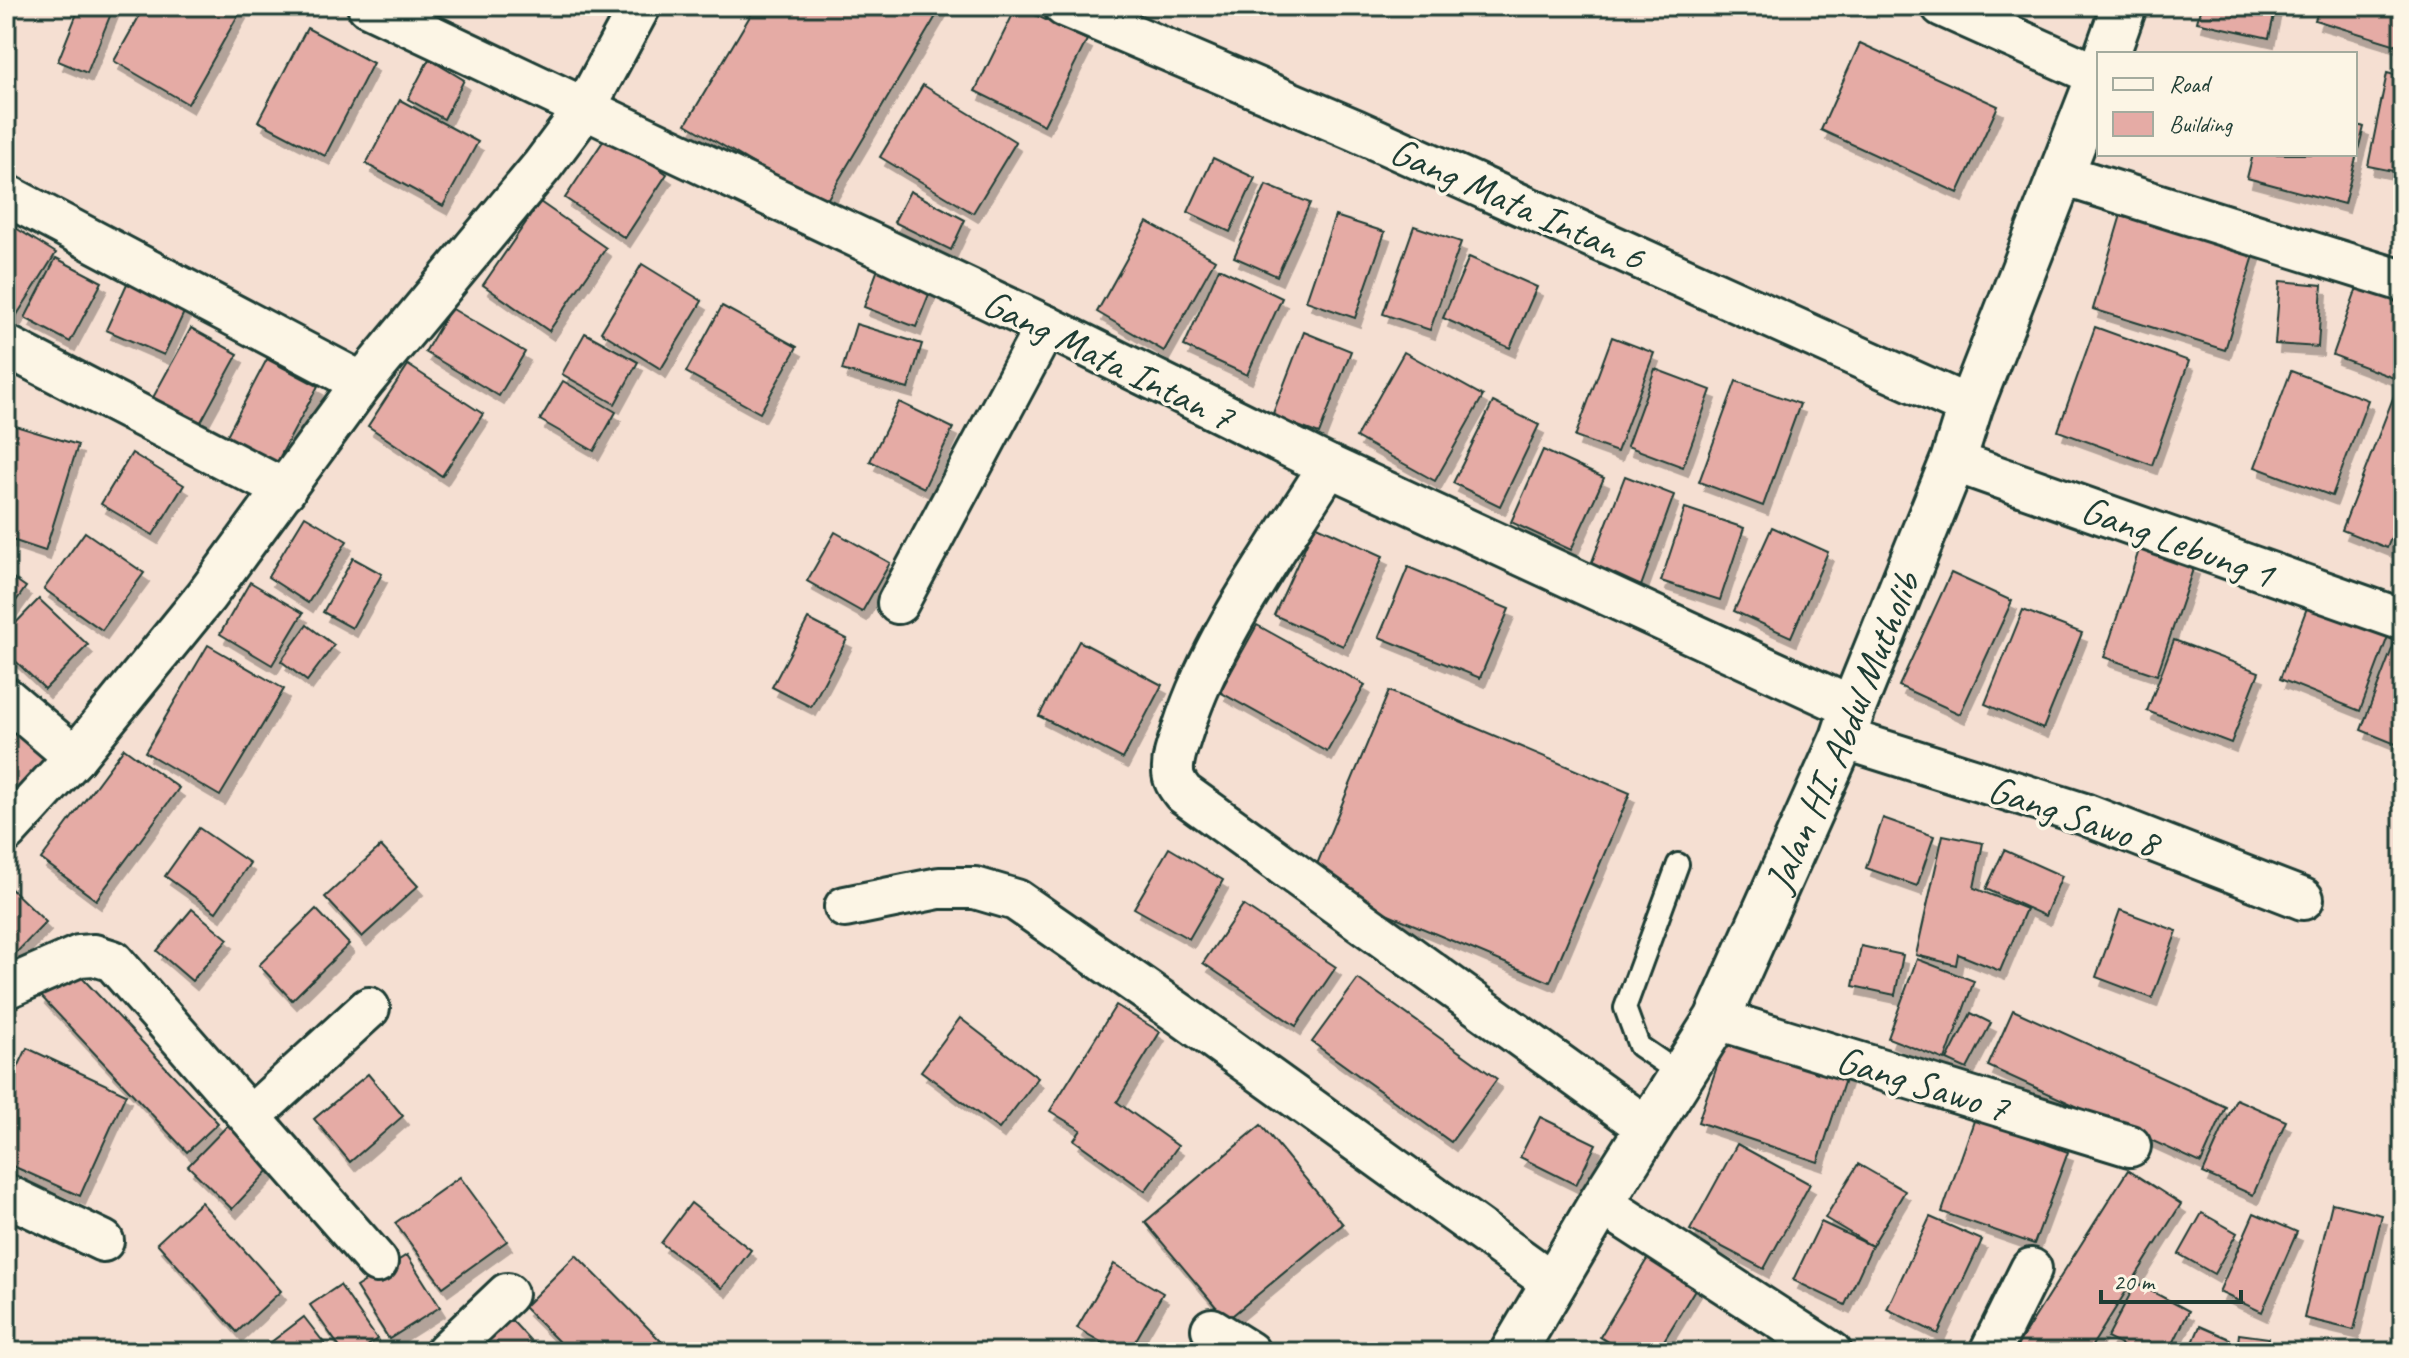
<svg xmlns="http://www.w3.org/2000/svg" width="2409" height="1358" viewBox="0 0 2409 1358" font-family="Caveat,sans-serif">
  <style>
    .building { fill: #e5aba5; stroke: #1f3d34; stroke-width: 2; filter: url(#shadow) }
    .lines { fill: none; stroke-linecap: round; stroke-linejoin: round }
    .service-casing { stroke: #1f3d34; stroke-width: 26 }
    .minor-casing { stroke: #1f3d34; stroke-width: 46 }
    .tertiary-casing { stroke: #1f3d34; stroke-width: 50 }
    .service { stroke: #fcf5e5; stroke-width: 20 }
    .minor { stroke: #fcf5e5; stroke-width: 40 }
    .tertiary { stroke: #fcf5e5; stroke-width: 44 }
    .labels { text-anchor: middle; stroke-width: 7; stroke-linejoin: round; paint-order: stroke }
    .street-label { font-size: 40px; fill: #1f3d34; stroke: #fcf5e5 }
  </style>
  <defs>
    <filter id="shadow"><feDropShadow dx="5" dy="9" stdDeviation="0" flood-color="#0004"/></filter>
  </defs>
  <rect width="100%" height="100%" fill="#f5dfd2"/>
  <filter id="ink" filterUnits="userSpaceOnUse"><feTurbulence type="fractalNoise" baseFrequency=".0125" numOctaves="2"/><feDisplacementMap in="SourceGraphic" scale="16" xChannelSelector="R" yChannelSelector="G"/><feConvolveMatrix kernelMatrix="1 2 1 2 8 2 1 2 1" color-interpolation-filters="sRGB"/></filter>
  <g filter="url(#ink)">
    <g class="building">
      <path d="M80 6H114L87 73 58 61Z"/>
      <path d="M145 6H234L241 10 188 104 114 61Z"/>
      <path d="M756 6H942L824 205 686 124Z"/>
      <path d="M1017 6 1087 40 1044 125 975 91Z"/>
      <path d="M2201 6H2276L2269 38 2197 22Z"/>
      <path d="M2320 6H2403V47L2315 20Z"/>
      <path d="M307 28 373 63 325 156 258 121Z"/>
      <path d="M1860 43 1998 106 1958 193 1821 130Z"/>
      <path d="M429 59 464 80 444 119 408 99Z"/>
      <path d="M2387 73 2403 77V173L2368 166Z"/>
      <path d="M923 85 1016 142 973 213 880 157Z"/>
      <path d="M400 100 478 142 443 206 366 164Z"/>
      <path d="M2355 124 2364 127 2344 204 2247 178 2253 154H2355Z"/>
      <path d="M608 134 667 174 625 238 565 198Z"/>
      <path d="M1213 158 1255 178 1230 232 1188 212Z"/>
      <path d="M1266 185 1310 203 1277 276 1234 257Z"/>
      <path d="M910 191 965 220 951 250 894 222Z"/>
      <path d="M540 202 606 248 549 331 483 285Z"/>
      <path d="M2123 208 2256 249 2225 350 2093 309Z"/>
      <path d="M1335 216 1385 232 1355 318 1306 301Z"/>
      <path d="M6 222 56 253 15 318 6 313Z"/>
      <path d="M1147 222 1215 260 1164 351 1097 312Z"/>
      <path d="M1414 226 1461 242 1430 330 1383 314Z"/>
      <path d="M1469 257 1537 287 1510 348 1443 318Z"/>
      <path d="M56 258 102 282 70 342 25 318Z"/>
      <path d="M882 258 935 279 916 327 864 307Z"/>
      <path d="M642 264 702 301 661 369 601 332Z"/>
      <path d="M1219 268 1282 298 1247 375 1184 346Z"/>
      <path d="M130 277 188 304 164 355 106 330Z"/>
      <path d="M2360 279 2403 295V369L2399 380 2333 355Z"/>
      <path d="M2280 281 2322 285 2318 347 2275 344Z"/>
      <path d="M722 306 797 347 760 413 686 372Z"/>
      <path d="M451 308 525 352 499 396 425 352Z"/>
      <path d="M856 324 922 344 908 389 842 370Z"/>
      <path d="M2095 327 2189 361 2152 465 2058 431Z"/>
      <path d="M191 328 238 354 197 429 150 403Z"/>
      <path d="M1304 332 1351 351 1319 434 1272 416Z"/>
      <path d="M585 333 638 362 615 404 562 374Z"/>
      <path d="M1612 337 1654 353 1617 452 1575 437Z"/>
      <path d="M1404 352 1483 396 1435 481 1356 437Z"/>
      <path d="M267 359 318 386 276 464 226 437Z"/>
      <path d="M408 365 483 414 442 476 368 426Z"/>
      <path d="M1655 369 1711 390 1683 467 1627 446Z"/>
      <path d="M2291 371 2368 400 2332 496 2255 467Z"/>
      <path d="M563 381 616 412 594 451 540 420Z"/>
      <path d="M1736 381 1800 404 1763 506 1699 482Z"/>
      <path d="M2395 393 2403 396V508L2387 548 2342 530Z"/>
      <path d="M899 402 953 428 924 488 870 461Z"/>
      <path d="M1493 402 1539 425 1500 506 1453 483Z"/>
      <path d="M6 423 78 445 45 551 6 538Z"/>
      <path d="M1543 450 1604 478 1571 550 1511 522Z"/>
      <path d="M132 453 184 485 153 535 101 504Z"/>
      <path d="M1625 476 1674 495 1641 586 1590 567Z"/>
      <path d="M1685 508 1744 528 1720 600 1661 581Z"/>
      <path d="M305 516 347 541 308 603 268 577Z"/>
      <path d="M1315 525 1383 556 1343 646 1274 615Z"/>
      <path d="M1772 527 1828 552 1791 637 1734 611Z"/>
      <path d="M85 532 144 573 102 630 44 589Z"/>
      <path d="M835 532 890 563 862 612 807 581Z"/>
      <path d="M2140 547 2194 566 2157 675 2104 657Z"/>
      <path d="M353 558 382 574 352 628 323 612Z"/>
      <path d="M1408 567 1509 609 1480 678 1379 637Z"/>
      <path d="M6 573 26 587 6 615Z"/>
      <path d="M1951 573 2012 601 1960 714 1899 686Z"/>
      <path d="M250 582 303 613 272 665 220 634Z"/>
      <path d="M2313 592 2393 623 2360 711 2280 679Z"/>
      <path d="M39 599 88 645 45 689 6 652V633Z"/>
      <path d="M2023 610 2082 633 2043 729 1985 704Z"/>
      <path d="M808 619 847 639 811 707 772 687Z"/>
      <path d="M2402 623H2403V747L2361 730Z"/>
      <path d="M307 625 334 645 307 681 281 661Z"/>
      <path d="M1257 625 1365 685 1327 752 1220 692Z"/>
      <path d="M2174 640 2259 672 2231 743 2147 711Z"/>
      <path d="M1079 641 1162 685 1123 759 1039 716Z"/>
      <path d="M208 645 284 689 220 796 145 752Z"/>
      <path d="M1389 691 1630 793 1550 982 1310 881Z"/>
      <path d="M6 719 54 762 17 803 6 794Z"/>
      <path d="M124 748 179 788 96 900 41 859Z"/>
      <path d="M1883 818 1934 836 1917 886 1866 868Z"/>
      <path d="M199 828 250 863 216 912 165 876Z"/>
      <path d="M1943 835 1983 843 1974 888 2026 909 2000 971 1958 954 1956 965 1916 955Z"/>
      <path d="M381 846 418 886 362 937 325 897Z"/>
      <path d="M1169 848 1223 880 1189 939 1134 908Z"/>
      <path d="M2004 850 2062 876 2045 916 1986 889Z"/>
      <path d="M6 884 46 922 12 957 6 952Z"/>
      <path d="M1243 905 1336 967 1296 1026 1203 963Z"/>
      <path d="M192 909 228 939 192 981 157 951Z"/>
      <path d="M316 909 349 944 292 1000 259 965Z"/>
      <path d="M2120 910 2177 931 2152 998 2096 977Z"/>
      <path d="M1861 946 1903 955 1895 995 1853 986Z"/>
      <path d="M1917 959 1974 981 1945 1060 1888 1038Z"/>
      <path d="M71 966 218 1123 187 1152 40 995Z"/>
      <path d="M1358 979 1497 1079 1451 1142 1312 1042Z"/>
      <path d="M1116 1005 1160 1032 1117 1102 1178 1146 1145 1191 1074 1140 1081 1130 1050 1111Z"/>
      <path d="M2013 1010 2226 1107 2201 1163 1988 1066Z"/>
      <path d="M1971 1013 1991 1023 1967 1069 1947 1060Z"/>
      <path d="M960 1018 1038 1078 999 1129 921 1071Z"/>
      <path d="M1728 1034 1847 1073 1818 1162 1698 1122Z"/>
      <path d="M27 1048 126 1094 80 1196 6 1163V1093Z"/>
      <path d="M368 1074 403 1116 350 1162 314 1119Z"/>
      <path d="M2236 1099 2286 1121 2253 1195 2203 1173Z"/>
      <path d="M1540 1117 1596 1144 1576 1185 1520 1157Z"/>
      <path d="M1975 1118 2068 1152 2034 1244 1942 1212Z"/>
      <path d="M230 1123 273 1166 232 1209 188 1166Z"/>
      <path d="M1261 1125 1343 1224 1227 1320 1145 1222Z"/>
      <path d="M1737 1144 1810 1184 1764 1269 1690 1230Z"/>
      <path d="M1858 1164 1905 1191 1872 1246 1825 1218Z"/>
      <path d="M2128 1170 2181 1204 2088 1352H2013Z"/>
      <path d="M460 1177 507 1241 443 1287 395 1223Z"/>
      <path d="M201 1202 281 1291 237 1332 157 1243Z"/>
      <path d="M691 1203 751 1250 722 1288 661 1243Z"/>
      <path d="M2332 1203 2382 1215 2354 1330 2304 1318Z"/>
      <path d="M2202 1213 2237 1233 2214 1274 2179 1254Z"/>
      <path d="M2254 1213 2297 1232 2262 1312 2219 1292Z"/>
      <path d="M1930 1217 1982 1240 1938 1334 1887 1309Z"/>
      <path d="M1821 1222 1872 1246 1845 1305 1793 1280Z"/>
      <path d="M1652 1251 1700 1281 1657 1352H1624L1600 1337Z"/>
      <path d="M407 1255 440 1307 389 1339 356 1287Z"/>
      <path d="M576 1255 662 1342 651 1352H569L524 1307Z"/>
      <path d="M1114 1264 1163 1293 1129 1352H1118L1077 1328Z"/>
      <path d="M2136 1283 2189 1311 2169 1352H2135L2107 1338Z"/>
      <path d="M340 1285 377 1339 359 1352H343L310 1305Z"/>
      <path d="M505 1313 541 1352H468Z"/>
      <path d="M304 1317 331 1352H270L266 1346Z"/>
      <path d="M2200 1326 2230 1339 2225 1352H2189Z"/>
      <path d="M2239 1334 2269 1338 2267 1352H2237Z"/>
    </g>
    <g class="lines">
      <g class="service-casing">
        <path id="service" d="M1678 864 1625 1008 1639 1046 1683 1076"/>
      </g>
      <g class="minor-casing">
        <g id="minor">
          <path d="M368 6 1046 326 1329 466 1853 708"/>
          <path d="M1064 6 1355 130 1970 407"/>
          <path d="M1942 6 2099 76"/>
          <path d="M2063 175 2403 281"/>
          <path d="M6 195 362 383"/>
          <path d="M6 346 285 490"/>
          <path d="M1953 461 2403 620"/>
          <path d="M1329 466C1277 550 1213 635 1183 729 1179 742 1172 758 1173 771 1173 780 1178 786 1183 793L1649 1129"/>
          <path d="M898 603 1046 326"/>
          <path d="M6 698 75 757"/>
          <path d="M1843 738 2084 814 2303 899"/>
          <path d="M6 832 75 757 206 596 362 383 543 165 584 110 640 6"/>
          <path d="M845 907 939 888H975L1016 900 1180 1014 1553 1283"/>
          <path d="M6 988 79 956 94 955 113 961 377 1262"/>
          <path d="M1717 1019 2130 1146"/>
          <path d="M250 1117 369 1008"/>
          <path d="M6 1195 103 1241"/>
          <path d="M1601 1203 1831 1352"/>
          <path d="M1212 1329 1249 1352"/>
          <path d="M446 1352 507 1294"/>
          <path d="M1990 1352 2031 1269"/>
        </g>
      </g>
      <g class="tertiary-casing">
        <g id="tertiary">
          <path d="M2107 54 2124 6"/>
          <path id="s1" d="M1513 1352 1601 1203 1717 1019 1843 738 1853 708 1953 461 1970 407 2099 77"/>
        </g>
      </g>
      <use href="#service" class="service"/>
      <use href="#minor" class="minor"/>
      <use href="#tertiary" class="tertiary"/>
    </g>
  </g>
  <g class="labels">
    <g class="street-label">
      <text transform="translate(1518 203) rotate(24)" y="14">Gang Mata Intan 6</text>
      <text transform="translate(1109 359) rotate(26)" y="14">Gang Mata Intan 7</text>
      <text transform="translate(2178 541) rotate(20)" y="14">Gang Lebung 1</text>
      <text dy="14" stroke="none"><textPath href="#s1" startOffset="704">Jalan HI. Abdul Mutholib</textPath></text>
      <text transform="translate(2074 815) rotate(19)" y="14">Gang Sawo 8</text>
      <text transform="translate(1923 1083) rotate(17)" y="14">Gang Sawo 7</text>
    </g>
  </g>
  <rect width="2409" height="1358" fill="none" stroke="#fcf5e5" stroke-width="32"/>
  <rect x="16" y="16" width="2377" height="1326" fill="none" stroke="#1f3d34" stroke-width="3" filter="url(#ink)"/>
  <rect x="2097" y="52" width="260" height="104" fill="#fcf5e5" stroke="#a4ab9e" stroke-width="2"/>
  <rect x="2113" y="78" width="40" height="12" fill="#fcf5e5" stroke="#a4ab9e" stroke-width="2"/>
  <text x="2169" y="92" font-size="24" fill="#1f3d34">Road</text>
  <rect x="2113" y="112" width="40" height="24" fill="#e5aba5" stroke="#a4ab9e" stroke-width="2"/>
  <text x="2169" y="132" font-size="24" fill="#1f3d34">Building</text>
  <path d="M2101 1290v12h140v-12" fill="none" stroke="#1f3d34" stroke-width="4"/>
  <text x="2113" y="1290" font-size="24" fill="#1f3d34" stroke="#fcf5e5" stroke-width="6" paint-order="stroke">20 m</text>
</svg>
